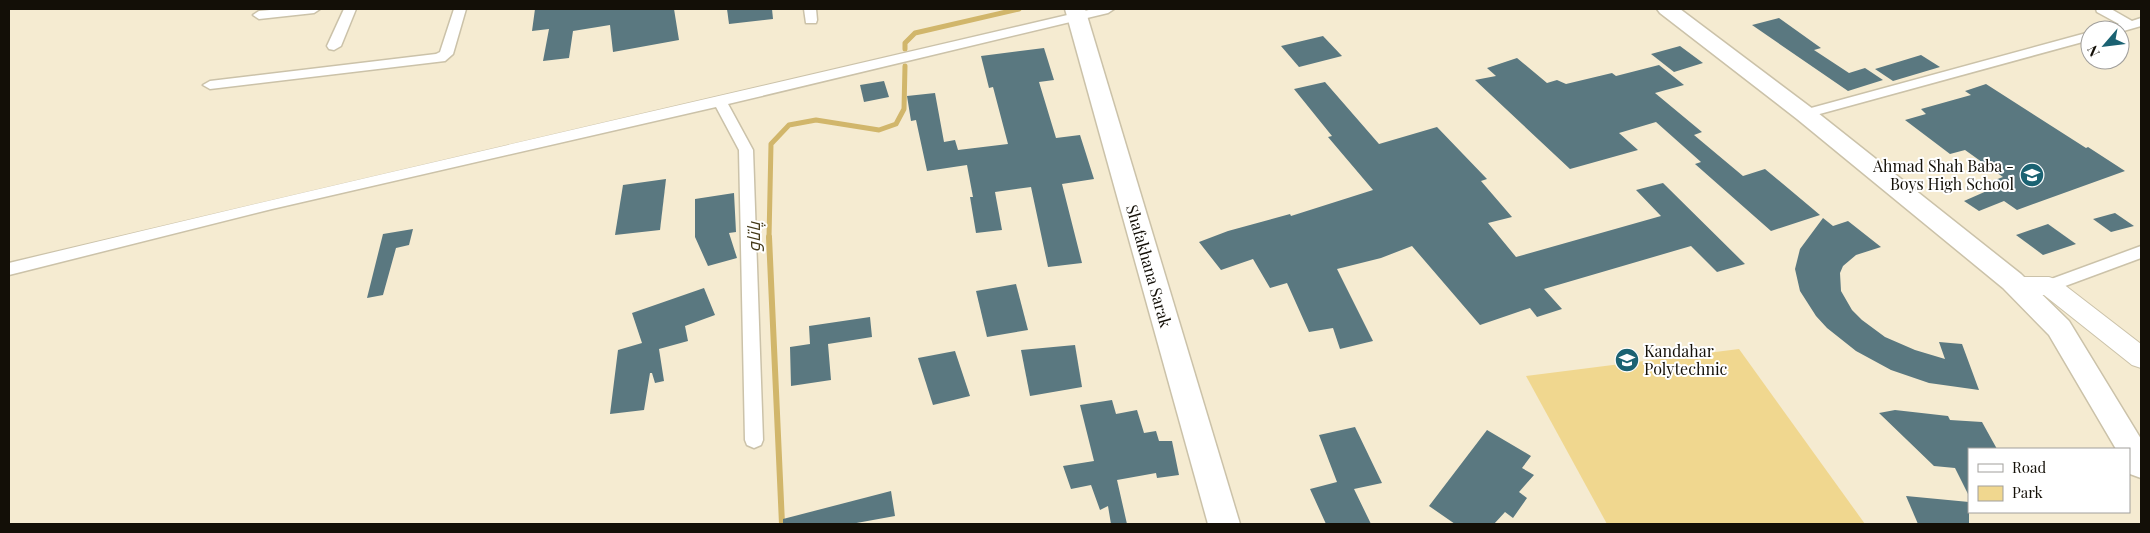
<svg xmlns="http://www.w3.org/2000/svg" width="2150" height="533" viewBox="0 0 2150 533" font-family="'Playfair Display',Cairo,serif">
  <style>
    .green { fill: #f0d78f }
    .lines { fill: none; stroke-linecap: round; stroke-linejoin: round }
    .stream-far1 { stroke: #d1b66b; stroke-width: 5 }
    .stream { stroke: #d1b66b; stroke-width: 6 }
    .building { fill: #5a7880 }
    .street-casing { stroke: #cbc2a9; stroke-width: 3 }
    .secondary-casing { stroke: #cbc2a9; stroke-width: 2 }
    .primary-casing { stroke: #cbc2a9; stroke-width: 3 }
    .street { fill: #fff; fill-rule: evenodd }
    .secondary { fill: #fff; fill-rule: evenodd }
    .primary { fill: #fff; fill-rule: evenodd }
    .labels { text-anchor: middle; stroke-width: 4; stroke-linejoin: round; paint-order: stroke }
    .poi-label { font-size: 16px; fill: #130f07; stroke: #fff; text-anchor: end }
    .street-label { font-size: 16px; fill: #130f07; stroke: #fff }
    .water-label { font-size: 18px; font-style: italic; fill: #443918; stroke: #fff }
  </style>
  <rect width="100%" height="100%" fill="#f5ebd1"/>
  <path class="green" d="M1739 349 1865 524H1607L1526 376Z"/>
  <g class="lines">
    <g class="stream-far1">
      <path d="M905 49V43L915 33 1019 9"/>
      <path d="M769 238 771 144 789 125 816 120 879 130 896 124 904 109 905 66"/>
    </g>
    <path class="stream" d="M769 237 782 524"/>
  </g>
  <g class="building">
    <path d="M535 9H674L679 40 613 52 610 25 573 31 569 58 543 61 549 29 532 31Z"/>
    <path d="M727 9H772L773 19 729 24Z"/>
    <path d="M1779 18 1821 48 1814 50 1849 73 1865 68 1883 80 1848 91 1752 25Z"/>
    <path d="M1323 36 1342 56 1299 67 1281 46Z"/>
    <path d="M1680 46 1703 63 1674 72 1651 54Z"/>
    <path d="M1044 48 1054 80 1039 82 1056 138 1080 135 1094 179 1062 184 1082 263 1048 267 1031 187 995 192 1002 230 976 233 970 197H973L967 165 927 171 916 120 911 121 907 96 935 93 944 142 955 140 958 150 1008 144 993 87 989 88 981 56Z"/>
    <path d="M1921 55 1940 67 1893 81 1875 69Z"/>
    <path d="M1517 58 1547 83 1557 80 1566 84 1612 73 1616 76 1659 65 1684 85 1655 93 1702 132 1694 135 1743 176 1765 169 1820 215 1771 231 1695 164 1701 162 1656 122 1619 133 1638 150 1570 169 1475 80 1496 76 1487 68Z"/>
    <path d="M884 81 889 97 864 102 860 85Z"/>
    <path d="M1325 82 1379 144 1437 127 1487 179 1481 181 1512 217 1488 223 1516 257 1661 216 1636 190 1663 183 1745 264 1717 272 1691 246 1544 289 1562 309 1537 317 1530 308 1480 325 1412 246 1381 258 1337 269 1373 341 1340 349 1333 328 1309 332 1287 283 1270 288 1253 259 1221 270 1199 242 1228 231 1290 214 1291 216 1373 190 1328 137 1332 136 1294 89Z"/>
    <path d="M1986 84 2086 148 2088 147 2125 171 2017 210 2004 201 1979 211 1964 201 1989 190 1981 185 2003 177 1965 150 1950 154 1905 120 1926 114 1921 109 1971 95 1965 91Z"/>
    <path d="M666 179 660 230 615 235 623 185Z"/>
    <path d="M734 193 736 232 729 233 737 258 708 266 695 237V199Z"/>
    <path d="M2115 213 2134 226 2111 232 2093 219Z"/>
    <path d="M1823 218 1833 226 1848 221 1881 247 1856 255 1843 266 1840 273 1841 291 1852 310 1862 320 1885 337 1915 350 1945 359 1939 342 1962 344 1979 390 1929 383 1891 370 1856 351 1827 328 1816 316 1800 291 1795 269 1800 249Z"/>
    <path d="M2048 224 2076 244 2043 255 2016 235Z"/>
    <path d="M413 229 409 245 396 248 383 295 367 298 383 234Z"/>
    <path d="M1016 284 1028 330 987 337 976 291Z"/>
    <path d="M704 288 715 315 685 326 688 341 659 349 664 381 655 383 652 373H650L644 410 610 414 618 350 642 343 632 313Z"/>
    <path d="M870 317 872 337 828 344 831 380 791 386 790 347 810 344 809 326Z"/>
    <path d="M1075 345 1082 387 1030 396 1021 350Z"/>
    <path d="M955 351 970 396 933 405 918 358Z"/>
    <path d="M1112 400 1116 414 1137 410 1144 433 1156 431 1159 441H1172L1179 475 1157 478 1156 473 1117 480 1127 524H1111L1108 506 1100 510 1091 485 1071 489 1063 466 1094 461 1080 405Z"/>
    <path d="M1895 410 1948 416 1950 420 1982 422 1997 449H1969V496L1955 468 1934 466 1879 413Z"/>
    <path d="M1355 427 1382 483 1354 489 1371 524H1326L1310 489 1337 482 1319 435Z"/>
    <path d="M1487 430 1531 456 1522 468 1534 475 1519 492 1527 498 1513 518 1505 512 1494 524H1455L1429 506Z"/>
    <path d="M891 491 895 516 851 524H783V519Z"/>
    <path d="M1906 496 1969 502V524H1918Z"/>
  </g>
  <g class="lines">
    <g class="street-casing">
      <g id="street">
        <path d="M281 9H320L314 13 259 19 253 15 259 11Z"/>
        <path d="M344 9H356L341 46 334 50 329 49 327 46Z"/>
        <path d="M454 9H466L453 54 445 61 210 89 203 85 210 81 436 54 440 52Z"/>
        <path d="M804 9H816L817 20 816 23H806Z"/>
        <path d="M1093 9H1114L1108 13 728 104 753 150 763 440 761 445 754 448 747 445 745 440 739 150 716 107 272 209 9 275V263C370 175 732 94 1093 9Z"/>
        <path d="M2096 9H2111L2132 21 2141 18V26L2120 32V30H2104L2106 27 2119 24 2097 12Z"/>
        <path d="M2090 32V40L1805 118 1800 117 1798 114 1800 111Z"/>
        <path d="M2141 246V258L2049 292 2043 290 2041 286 2043 282Z"/>
      </g>
    </g>
    <g class="secondary-casing">
      <path id="secondary" d="M2017 277H2049L2058 280 2141 344V368L2132 365 2044 295H2017L2008 292 2005 286 2008 280Z"/>
    </g>
    <g class="primary-casing">
      <g id="primary">
        <path d="M1065 9H1085L1240 524H1208Z"/>
        <path d="M1657 9H1680L1813 109 2021 274 2069 321 2141 439V478L2130 474 2129 449H2116L2049 335 2003 288 1797 119 1660 13Z"/>
      </g>
    </g>
    <use href="#street" class="street"/>
    <use href="#secondary" class="secondary"/>
    <use href="#primary" class="primary"/>
  </g>
  <defs>
    <g id="school-disc" transform="scale(1.25)"><circle r="9.5" fill="#1b6272" stroke="#fff"/><path d="M0-5L7-2L0 1L-7-2ZM-4 1L0 2.5L4 1V4Q0 6-4 4Z" fill="#fff"/></g>
    <g id="university-disc" transform="scale(1.25)"><circle r="9.5" fill="#1b6272" stroke="#fff"/><path d="M0-5L7-2L0 1L-7-2ZM-4 1L0 2.5L4 1V4Q0 6-4 4Z" fill="#fff"/></g>
  </defs>
  <g fill-rule="evenodd">
    <use href="#school-disc" x="2032" y="175"/>
    <use href="#university-disc" x="1627" y="360"/>
  </g>
  <g class="labels">
    <g class="poi-label">
      <text x="2014" y="172">Ahmad Shah Baba -<tspan x="2014" dy="18">Boys High School</tspan></text>
      <text x="1644" y="357" text-anchor="start">Kandahar<tspan x="1644" dy="18">Polytechnic</tspan></text>
    </g>
    <g class="street-label">
      <text transform="translate(1149 266) rotate(74)" y="6">Shafakhana Sarak</text>
    </g>
    <g class="water-label">
      <text transform="translate(754 237) rotate(-90)" y="6">پاتاو</text>
    </g>
  </g>
  <rect width="2150" height="533" fill="none" stroke="#130f07" stroke-width="20"/>
  <rect x="1968" y="448" width="162" height="65" fill="#ffffff" stroke="#a19f9c"/>
  <rect x="1978" y="464" width="25" height="8" fill="#ffffff" stroke="#a19f9c"/>
  <text x="2012" y="473" font-size="15" fill="#130f07">Road</text>
  <rect x="1978" y="486" width="25" height="15" fill="#f0d78f" stroke="#a19f9c"/>
  <text x="2012" y="498" font-size="15" fill="#130f07">Park</text>
  <g transform="translate(2105 45) rotate(242)"><circle r="24" fill="#ffffff" stroke="#a19f9c"/>
  <path d="M0-4L9 19L0 12L-9 19Z" fill="#1b6272"/>
  <text y="-8" font-size="14" font-weight="bold" text-anchor="middle" fill="#130f07">N</text>
  </g>
</svg>
